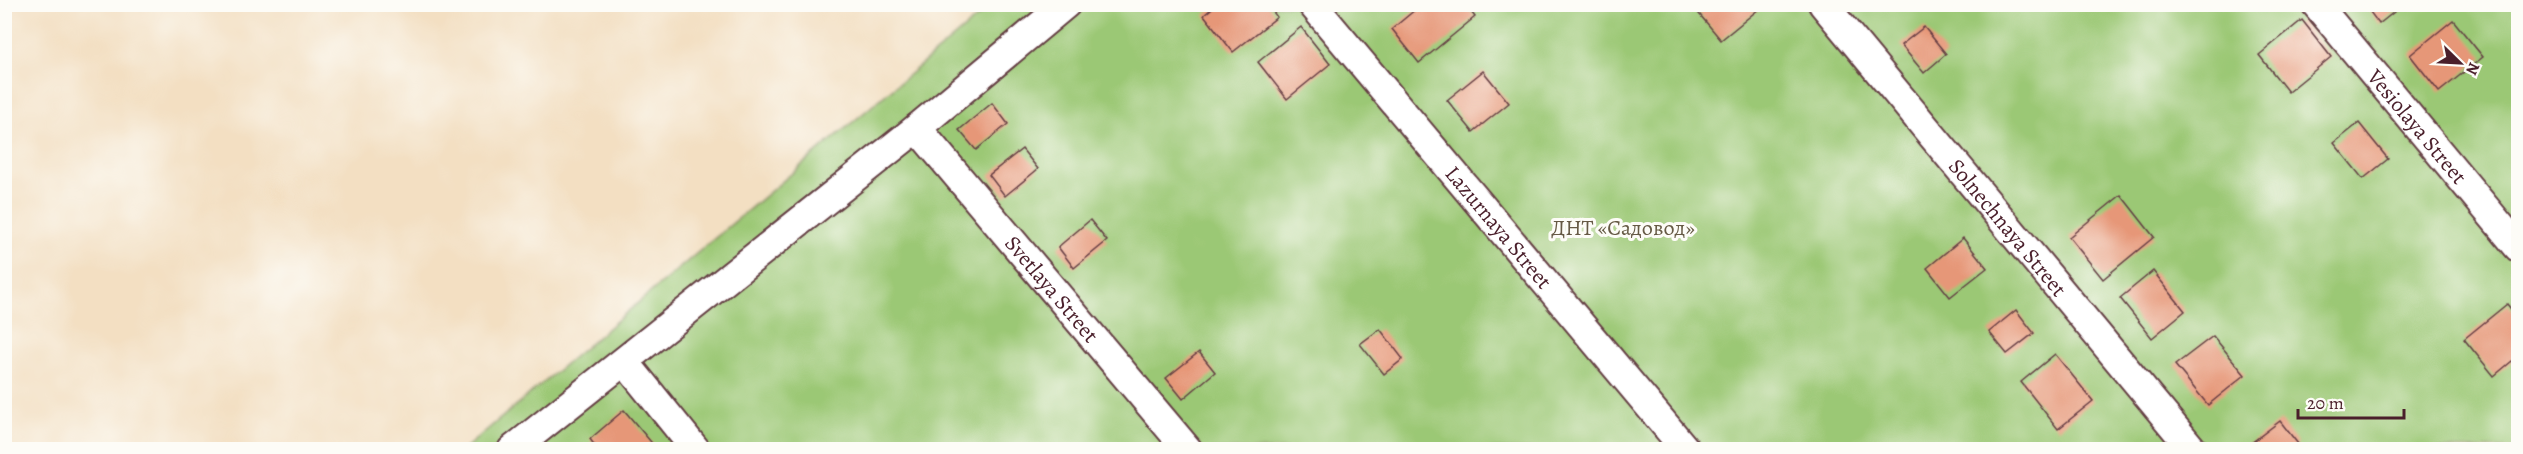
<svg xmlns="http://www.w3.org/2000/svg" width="2523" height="454" viewBox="0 0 2523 454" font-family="Alegreya,serif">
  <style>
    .green { fill: #9bc875; stroke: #727450; stroke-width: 1.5 }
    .building { fill: #e69778 }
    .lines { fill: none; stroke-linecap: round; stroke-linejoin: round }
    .street-casing { stroke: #633c42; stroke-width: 32 }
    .street { stroke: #fff; stroke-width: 28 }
    .labels { text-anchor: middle; stroke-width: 6; stroke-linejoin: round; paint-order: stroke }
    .street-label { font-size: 22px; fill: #4a1f2b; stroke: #fdfcf7 }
    .park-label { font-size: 22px; fill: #665a45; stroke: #fdfcf7 }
  </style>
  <rect width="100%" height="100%" fill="#fdfcf7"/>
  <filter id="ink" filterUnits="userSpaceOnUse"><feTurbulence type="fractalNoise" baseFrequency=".0167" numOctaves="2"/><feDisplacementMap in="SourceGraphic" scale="12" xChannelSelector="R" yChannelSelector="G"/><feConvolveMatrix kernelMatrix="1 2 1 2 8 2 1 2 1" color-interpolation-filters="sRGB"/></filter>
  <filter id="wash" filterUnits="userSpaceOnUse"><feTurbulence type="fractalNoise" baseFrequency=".008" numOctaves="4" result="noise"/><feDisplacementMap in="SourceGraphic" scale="24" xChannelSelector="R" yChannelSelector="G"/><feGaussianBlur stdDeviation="1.35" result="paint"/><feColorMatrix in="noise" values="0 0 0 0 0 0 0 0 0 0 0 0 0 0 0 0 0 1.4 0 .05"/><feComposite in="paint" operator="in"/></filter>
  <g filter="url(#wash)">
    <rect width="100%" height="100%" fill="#f3dfc2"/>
    <path class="green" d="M992 5H2518V449L463 450Z"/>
    <g id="blocks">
      <g class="building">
        <path d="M1217 4H1267L1277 17 1233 52 1204 15Z"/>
        <path d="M1422 4H1465L1475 17 1419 63 1392 29Z"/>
        <path d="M1701 4H1765L1721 40 1695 9Z"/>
        <path d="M2364 4H2404L2379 24Z"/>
        <path d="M2302 20 2331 57 2288 92 2259 55Z"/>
        <path d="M2453 20 2483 57 2439 92 2410 55Z"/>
        <path d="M1301 27 1330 64 1287 99 1258 62Z"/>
        <path d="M1924 27 1946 54 1924 73 1901 45Z"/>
        <path d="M1483 71 1509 103 1473 132 1447 100Z"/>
        <path d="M992 103 1008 124 976 150 959 130Z"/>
        <path d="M2359 123 2388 159 2363 179 2334 143Z"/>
        <path d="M1022 149 1038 169 1005 196 989 175Z"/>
        <path d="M2121 195 2154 237 2103 279 2069 237Z"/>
        <path d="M1090 220 1107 241 1074 268 1058 247Z"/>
        <path d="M1963 238 1987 268 1950 297 1927 268Z"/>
        <path d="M2153 271 2185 311 2152 338 2120 298Z"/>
        <path d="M2507 304 2518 318V356L2494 376 2464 339Z"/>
        <path d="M2016 310 2034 333 2007 354 1989 332Z"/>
        <path d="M1380 329 1403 359 1384 374 1360 344Z"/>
        <path d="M2213 336 2245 375 2208 405 2175 365Z"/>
        <path d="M1199 352 1215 372 1183 399 1166 378Z"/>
        <path d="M2055 354 2093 401 2058 429 2021 382Z"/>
        <path d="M624 410 656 448 654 450H598L590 439Z"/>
        <path d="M2280 421 2298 444 2291 450H2248L2246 447Z"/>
      </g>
    </g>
  </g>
  <g filter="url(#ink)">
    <use href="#blocks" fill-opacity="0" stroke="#633c42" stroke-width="1.5"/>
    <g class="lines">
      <g class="street-casing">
        <g id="street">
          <path id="s1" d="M1312 4 1686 450"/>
          <path id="s2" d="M1823 4 2193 450"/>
          <path id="s3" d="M2316 4 2518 247"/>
          <path id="s4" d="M917 128 1188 450"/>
          <path d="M625 362 696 450"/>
          <path d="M512 450 917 128 1066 4"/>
        </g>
      </g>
      <use href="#street" class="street"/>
    </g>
  </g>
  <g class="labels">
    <g class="street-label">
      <text dy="8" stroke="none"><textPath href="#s3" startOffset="159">Vesiolaya Street</textPath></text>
      <text dy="8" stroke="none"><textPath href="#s1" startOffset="291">Lazurnaya Street</textPath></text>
      <text dy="8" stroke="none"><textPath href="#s2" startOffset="290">Solnechnaya Street</textPath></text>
      <text dy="8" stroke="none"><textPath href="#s4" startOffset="210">Svetlaya Street</textPath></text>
    </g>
    <g class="park-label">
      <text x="1623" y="235">ДНТ «Садовод»</text>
    </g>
  </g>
  <rect width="2523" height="454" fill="none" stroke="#fdfcf7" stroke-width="24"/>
  <g transform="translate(2460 63) rotate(114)" stroke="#fdfcf7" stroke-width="4.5" paint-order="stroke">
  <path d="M0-4.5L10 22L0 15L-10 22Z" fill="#4a1f2b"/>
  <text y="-9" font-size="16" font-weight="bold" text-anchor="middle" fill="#4a1f2b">N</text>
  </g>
  <path d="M2298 409v9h106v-9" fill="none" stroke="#4a1f2b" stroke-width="3"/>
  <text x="2307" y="409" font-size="18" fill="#4a1f2b" stroke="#fdfcf7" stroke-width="4.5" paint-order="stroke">20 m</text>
</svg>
